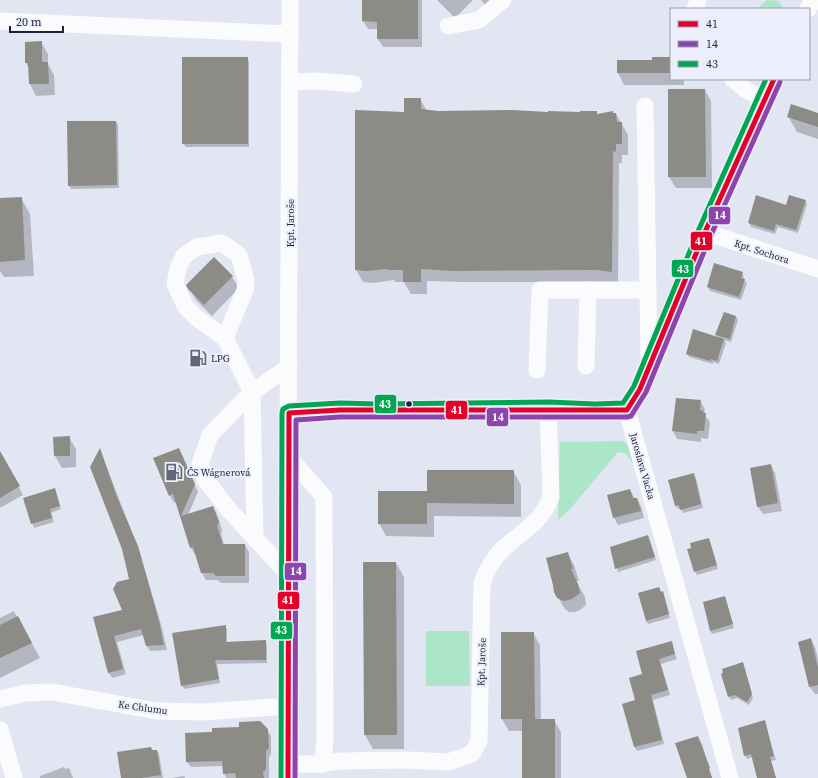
<svg xmlns="http://www.w3.org/2000/svg" width="818" height="778" viewBox="0 0 818 778" font-family="'Source Serif 4',serif">
  <style>
    .green { fill: #ace6c8 }
    .shadow { fill: #0003 }
    .building { fill: #8c8b85 }
    .lines { fill: none; stroke-linecap: round; stroke-linejoin: round }
    .minor { stroke: #fbfbfd; stroke-width: 17 }
    .bus-1-casing { stroke: #eceffb; stroke-width: 8 }
    .bus-2-casing { stroke: #eceffb; stroke-width: 8 }
    .bus-3-casing { stroke: #eceffb; stroke-width: 8 }
    .bus-1 { stroke: #e4002b; stroke-width: 5 }
    .bus-2 { stroke: #8e44ad; stroke-width: 5 }
    .bus-3 { stroke: #00a651; stroke-width: 5 }
    .bus-dot { fill: #1e2338; stroke: #eceffb; stroke-width: 1.5 }
    .labels { text-anchor: middle; stroke-width: 4; stroke-linejoin: round; paint-order: stroke }
    .street-label { font-size: 10px; fill: #1e2338; stroke: #eceffb }
    .poi-label { font-size: 10px; fill: #1e2338; stroke: #eceffb; text-anchor: start }
    .line-badge { stroke: #eceffb; stroke-width: 1.5 }
    .badge-label { font-size: 11px; text-anchor: middle; font-weight: bold; fill: #fff }
  </style>
  <rect width="100%" height="100%" fill="#e2e5f2"/>
  <g class="green">
    <path d="M767 0 779 1 783 9H759L760 6Z"/>
    <path d="M622 441C632 445 634 458 636 467L626 454 618 452 570 509 558 520 560 442Z"/>
    <path d="M426 631H469L470 686H426Z"/>
  </g>
  <g class="shadow">
    <path d="M363 0H422V47H383L378 39V29H368L363 21Z"/>
    <path d="M437 0H473L455 18Z"/>
    <path d="M481 0H492L486 6Z"/>
    <path d="M41 42 48 54V64L54 75 55 95 36 96 30 84 29 69 26 63V43Z"/>
    <path d="M247 58 249 62V147H186L183 143Z"/>
    <path d="M671 58V79H684V85H624L618 73V61H654Z"/>
    <path d="M705 90 711 101 712 188H676L669 177Z"/>
    <path d="M420 99 427 111 438 112 581 113 596 112 598 115 612 112 614 114H616L628 135V155H622V163H619L618 283 604 282H460L427 281V294H411L404 282H395L394 280 373 283 363 282 356 270 405 113Z"/>
    <path d="M818 114V139L797 132 788 116Z"/>
    <path d="M116 122 118 125 119 188 71 189 69 185Z"/>
    <path d="M21 198 30 214 34 276 4 277 0 271V199Z"/>
    <path d="M805 201 807 204 798 233 778 227 775 234 751 227 749 223 787 206Z"/>
    <path d="M742 273 744 277 743 279 747 283 741 300 710 291 708 287Z"/>
    <path d="M232 277 239 288 212 316 196 300 189 288Z"/>
    <path d="M736 316 738 320 731 342 724 340 726 343 719 364 713 362V364L689 357 687 354 718 338 716 334Z"/>
    <path d="M700 401 705 409 704 414 710 422 708 439 701 438V442L677 439 673 431Z"/>
    <path d="M69 437 76 449V467L62 468 55 456Z"/>
    <path d="M179 449 198 492 188 515 213 507 217 514 222 530 221 534 224 545H245L249 552V583H221L218 580H206L202 573 196 554 195 555 191 548 176 502 174 503 170 496 155 458Z"/>
    <path d="M100 450 140 553 162 628 167 650 150 651 146 645 144 635 117 642 126 674 112 678 109 673 94 618 124 610 130 579Z"/>
    <path d="M6 463 23 495 0 508V466Z"/>
    <path d="M771 465 775 473 782 511 763 514 758 507Z"/>
    <path d="M513 471 521 485V517L434 516V537L386 536 379 523 428 492Z"/>
    <path d="M694 475 696 478 703 508 683 513 681 508 678 509 676 505Z"/>
    <path d="M630 490 635 499H637L641 506 644 518 618 525 614 518Z"/>
    <path d="M56 493 61 509 51 513 54 522 34 528 24 499Z"/>
    <path d="M708 539 718 569 697 575 695 571 693 548Z"/>
    <path d="M649 540 656 560 618 572 611 548Z"/>
    <path d="M567 553 574 565 579 581H576L585 597 586 605 580 610 575 612H569L565 609 554 591Z"/>
    <path d="M396 563 404 577V749H373L365 735Z"/>
    <path d="M664 596 670 618 648 624 646 620Z"/>
    <path d="M724 597 734 628 712 634 710 630Z"/>
    <path d="M14 611 40 658 0 678V618Z"/>
    <path d="M225 626 227 629V642L265 641 267 645V663L217 664 220 683 184 689 182 685Z"/>
    <path d="M502 633H533L540 645 541 720H554L561 732V778H523V731H509L502 719Z"/>
    <path d="M811 640 815 647 818 659V694H815L810 687Z"/>
    <path d="M671 643 677 659 661 664 670 695 653 700 664 744 637 751 634 746 644 675Z"/>
    <path d="M744 667 753 698 749 705 737 698 731 700 729 696Z"/>
    <path d="M764 722 776 760 771 761 776 778H758L753 757 747 759 745 755Z"/>
    <path d="M267 730 271 736V754L269 757V778H226L224 773V766L191 767 187 762Z"/>
    <path d="M698 737 702 744 712 778H687Z"/>
    <path d="M151 748 153 751H157L159 754 163 778H122Z"/>
    <path d="M64 767 65 769 69 768 73 778H40V776Z"/>
    <path d="M184 776 185 778H171Z"/>
  </g>
  <g class="building">
    <path d="M362 0H418V39H377V22L362 21Z"/>
    <path d="M42 41V62H48L49 84H29L28 63H25V42Z"/>
    <rect x="182" y="57" width="66" height="87"/>
    <path d="M652 57H671V73H617V60H652Z"/>
    <path d="M668 89H705L706 177H668Z"/>
    <path d="M404 98H421V109L438 111 512 110 548 112V111L580 112V111H597V114L613 111V113H616L617 122H622V144H616V152L613 151 612 272 597 270 453 271 421 269V282H403V270H387V269L366 271 355 270V110L404 112Z"/>
    <path d="M791 104 818 113V127L787 117Z"/>
    <path d="M67 121H116L117 185 68 186Z"/>
    <path d="M756 195 786 205 789 195 806 200 796 230 776 224 774 231 748 223Z"/>
    <path d="M22 197 25 260 0 262V198Z"/>
    <path d="M214 257 233 276 204 305 188 289 186 285Z"/>
    <path d="M714 263 743 272 741 278 745 279 739 297 707 287Z"/>
    <path d="M724 312 736 316 730 339 715 335Z"/>
    <path d="M693 329 724 339 717 361 711 359V361L686 354Z"/>
    <path d="M676 398 701 400 700 410 704 411 703 413H706L704 431H697V434L672 431Z"/>
    <path d="M70 436V456H54L53 437Z"/>
    <path d="M100 448 117 497 138 546 159 621 164 645 146 646 141 629 114 636 123 669 108 673 93 617 122 610 113 589 117 582 129 579 122 549 90 467Z"/>
    <path d="M179 448 195 484 181 516 213 506 219 522 217 526 223 544H245V576H216L213 573H201L193 547 190 548 173 494 169 496 153 458Z"/>
    <path d="M0 451 20 486 0 498Z"/>
    <path d="M771 464 778 503 757 507 750 468Z"/>
    <path d="M427 470H514V504L427 503V524H378V491H427Z"/>
    <path d="M694 473 701 504 680 510 679 505 675 506 668 480Z"/>
    <path d="M55 488 60 506 50 509 52 518 31 524 23 498Z"/>
    <path d="M630 489 633 498H637L641 511 613 518 607 495Z"/>
    <path d="M648 535 655 557 615 569 610 547Z"/>
    <path d="M709 538 717 565 694 572 687 549 691 548 690 543Z"/>
    <path d="M568 552 573 569H571L578 584 580 593 572 599 564 601 557 598 554 592 553 585 546 558Z"/>
    <path d="M363 562H396L397 735H364Z"/>
    <path d="M659 587 661 592 663 591 669 614 646 621 638 593Z"/>
    <path d="M725 596 733 624 710 631 703 602Z"/>
    <path d="M18 616 32 643 0 658V625Z"/>
    <path d="M226 625V642L266 640V660H215L219 679 181 686 172 633Z"/>
    <path d="M501 632H534L535 719H555V778H522V719H501Z"/>
    <path d="M811 638 818 668V685L809 687 798 642Z"/>
    <path d="M672 641 675 654 659 659 668 690 651 695 662 740 634 747 622 704 635 700 629 678 642 674 636 651Z"/>
    <path d="M743 662 752 694 747 702 735 695 728 697 721 674 723 673 722 669Z"/>
    <path d="M765 720 774 756 770 757 776 778H757L751 754 744 756 738 728Z"/>
    <path d="M260 721 268 729 269 748 266 751V769L263 772 264 778H236L235 773 223 774 222 761 186 762 185 733 212 732V728L239 727V722Z"/>
    <path d="M698 736 710 768 709 769 712 778H687L675 743Z"/>
    <path d="M151 747 152 750H157L161 775 142 778H121L117 752Z"/>
  </g>
  <g class="lines">
    <g class="minor">
      <path d="M695 9 698 0"/>
      <path d="M808 9 813 0"/>
      <path d="M0 21 290 34"/>
      <path d="M448 26 479 20 503 0"/>
      <path d="M733 79 746 90 764 99"/>
      <path d="M291 82 317 81 354 84"/>
      <path d="M645 106 649 359"/>
      <path d="M705 232 818 269"/>
      <path d="M225 338 197 318 185 306 175 284 178 268 184 256 197 247 222 243 239 255 246 280 245 290 225 338 252 392 255 539"/>
      <path d="M586 366 588 290"/>
      <path d="M537 370 540 290H648"/>
      <path d="M289 413 340 410 378 411 548 409 595 411 627 410"/>
      <path d="M288 456 324 497 325 738 323 764"/>
      <path d="M288 574 229 510 205 479 200 464 210 435 252 392 289 367"/>
      <path d="M0 699 25 693 52 692 157 711 202 712 288 706"/>
      <path d="M0 730 14 778"/>
      <path d="M288 764H323L340 761 407 760 448 762 472 754 479 741 482 583C486 572 491 562 499 553 519 532 540 526 551 497L548 409"/>
      <path d="M288 778V456L290 0"/>
      <path d="M730 778 627 410 640 389 705 232 774 79"/>
    </g>
    <g class="bus-1-casing">
      <path id="bus-1" d="M288 778 289 413 340 410H627L640 389 705 232 774 79"/>
    </g>
    <g class="bus-2-casing">
      <path id="bus-2" d="M295 778 296 420 340 417H627L631 416 646 392 711 235 780 82"/>
    </g>
    <g class="bus-3-casing">
      <path id="bus-3" d="M281 778 282 413 283 409 289 406 340 403 378 404 548 402 595 404 623 403 634 386 699 229 766 79"/>
    </g>
    <use href="#bus-1" class="bus-1"/>
    <use href="#bus-2" class="bus-2"/>
    <use href="#bus-3" class="bus-3"/>
  </g>
  <defs>
    <g id="fuel-bare" transform="scale(1.38)"><path d="M-5.5-6h7V0h2V4h1.3V-2.5L3-4.5l.8-.8L6-3V5H2.5V1h-1V6h-7ZM-4.2-4.7v3.2H.2V-4.7Z" fill="#636779" stroke="#eceffb" stroke-width="2.5" paint-order="stroke"/></g>
  </defs>
  <g fill-rule="evenodd">
    <use href="#fuel-bare" x="198" y="358"/>
    <use href="#fuel-bare" x="174" y="472"/>
  </g>
  <circle class="bus-dot" cx="409" cy="404" r="3.5"/>
  <g class="labels">
    <g class="street-label">
      <text transform="translate(290 223) rotate(-90)" y="4">Kpt. Jaroše</text>
      <text transform="translate(762 251) rotate(18)" y="4">Kpt. Sochora</text>
      <text transform="translate(643 466) rotate(74)" y="4">Jaroslava Vacka</text>
      <text transform="translate(481 662) rotate(-88)" y="4">Kpt. Jaroše</text>
      <text transform="translate(143 707) rotate(8)" y="4">Ke Chlumu</text>
    </g>
    <g class="poi-label">
      <text x="211" y="362">LPG</text>
      <text x="187" y="476">ČS Wágnerová</text>
    </g>
  </g>
  <g class="line-badge">
    <rect x="708" y="206" width="23" height="19" rx="4" fill="#8e44ad"/>
    <rect x="690" y="231" width="23" height="20" rx="4" fill="#e4002b"/>
    <rect x="671" y="259" width="23" height="19" rx="4" fill="#00a651"/>
    <rect x="374" y="394" width="23" height="20" rx="4" fill="#00a651"/>
    <rect x="445" y="400" width="23" height="20" rx="4" fill="#e4002b"/>
    <rect x="486" y="407" width="23" height="20" rx="4" fill="#8e44ad"/>
    <rect x="284" y="562" width="23" height="19" rx="4" fill="#8e44ad"/>
    <rect x="277" y="591" width="23" height="19" rx="4" fill="#e4002b"/>
    <rect x="270" y="621" width="23" height="19" rx="4" fill="#00a651"/>
  </g>
  <g class="badge-label">
    <text x="720" y="219">14</text>
    <text x="701" y="245">41</text>
    <text x="683" y="273">43</text>
    <text x="385" y="408">43</text>
    <text x="457" y="414">41</text>
    <text x="498" y="421">14</text>
    <text x="296" y="575">14</text>
    <text x="288" y="604">41</text>
    <text x="281" y="634">43</text>
  </g>
  <rect x="670" y="8" width="140" height="72" fill="#eceffb" stroke="#9a9dad"/>
  <rect x="678" y="21" width="20" height="6" fill="#e4002b" stroke="#9a9dad"/>
  <text x="706" y="28" font-size="12" fill="#1e2338">41</text>
  <rect x="678" y="41" width="20" height="6" fill="#8e44ad" stroke="#9a9dad"/>
  <text x="706" y="48" font-size="12" fill="#1e2338">14</text>
  <rect x="678" y="61" width="20" height="6" fill="#00a651" stroke="#9a9dad"/>
  <text x="706" y="68" font-size="12" fill="#1e2338">43</text>
  <path d="M10 26v6h53v-6" fill="none" stroke="#1e2338" stroke-width="2"/>
  <text x="16" y="26" font-size="12" fill="#1e2338" stroke="#eceffb" stroke-width="3" paint-order="stroke">20 m</text>
</svg>
